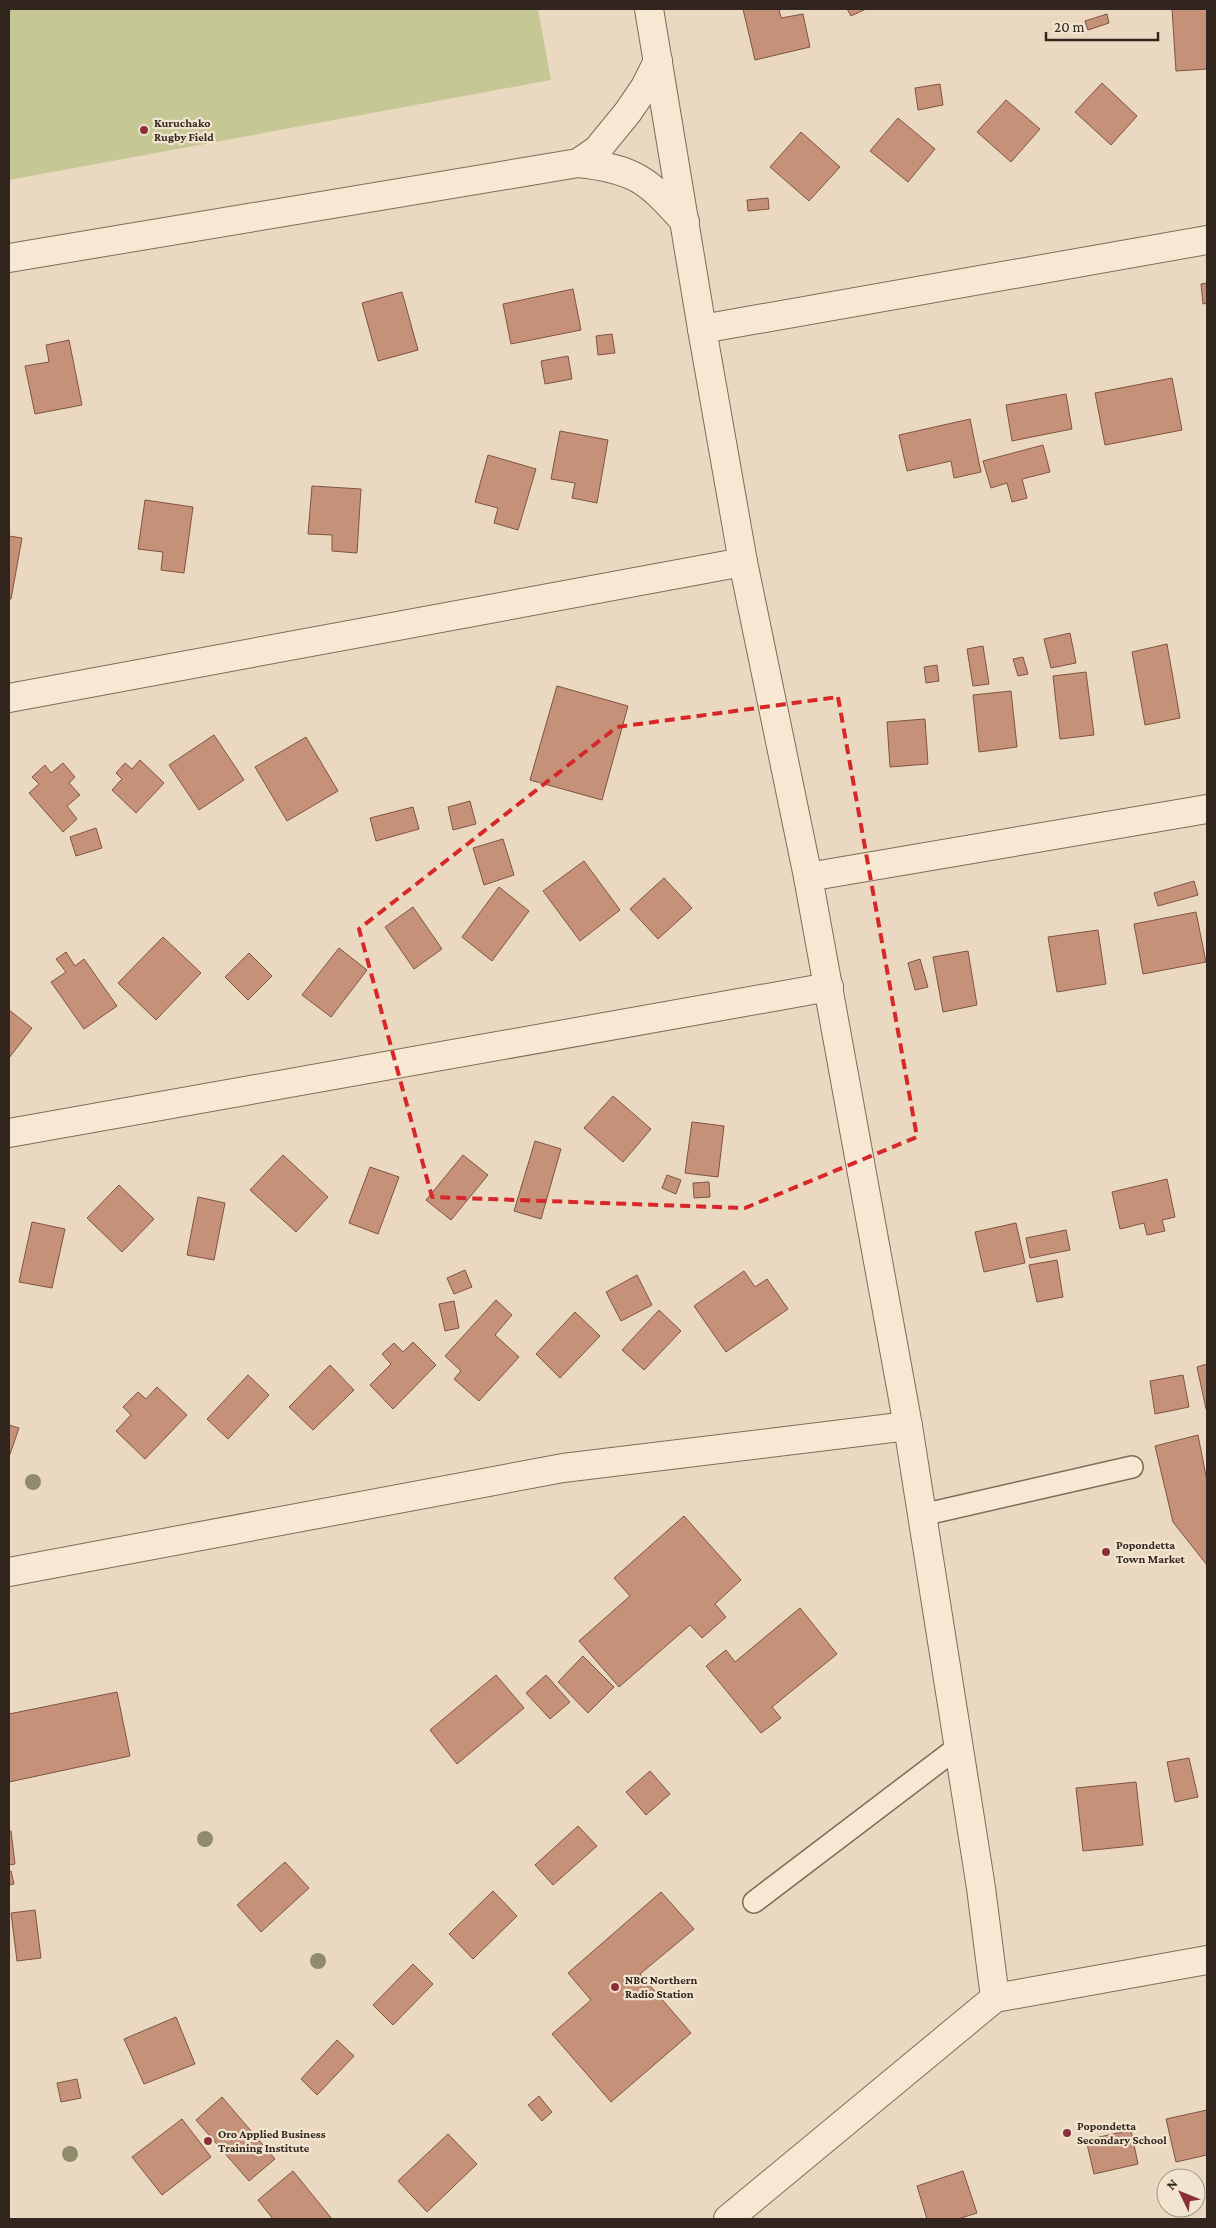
<svg xmlns="http://www.w3.org/2000/svg" width="1216" height="2228" viewBox="0 0 1216 2228" font-family="'Crimson Pro',serif">
  <style>
    .grass { fill: #c5c795 }
    .building { fill: #c59179; stroke: #7f5441 }
    .lines { fill: none; stroke-linecap: round; stroke-linejoin: round }
    .lane-casing { stroke: #816b59; stroke-width: 24 }
    .street-casing { stroke: #816b59; stroke-width: 30 }
    .lane { stroke: #f6e8d2; stroke-width: 21 }
    .street { stroke: #f6e8d2; stroke-width: 28 }
    .tree { fill: #908c6b }
    .marked { fill: none; stroke: #d62828; stroke-width: 4; stroke-dasharray: 10 6; stroke-linejoin: round }
    .poi-dot { fill: #8c2e38; stroke: #f2e5cf; stroke-width: 2 }
    .labels { text-anchor: middle; stroke-width: 4.5; stroke-linejoin: round; paint-order: stroke }
    .poi-label { font-size: 12px; font-weight: bold; fill: #32251d; stroke: #f2e5cf; text-anchor: start }
  </style>
  <rect width="100%" height="100%" fill="#ead9c0"/>
  <path class="grass" d="M9 9H538L551 80 9 180Z"/>
  <g class="building">
    <path d="M743 9H779L781 18 803 14 810 47 755 60Z"/>
    <path d="M847 9H866L851 16Z"/>
    <path d="M1172 9H1207V69L1176 71Z"/>
    <path d="M1107 14 1109 23 1088 30 1085 21Z"/>
    <path d="M1102 83 1137 116 1111 145 1075 112Z"/>
    <path d="M940 84 943 105 918 110 915 88Z"/>
    <path d="M1006 100 1040 129 1011 162 977 132Z"/>
    <path d="M898 118 935 149 908 182 870 151Z"/>
    <path d="M801 132 840 167 809 201 770 167Z"/>
    <path d="M768 198 769 209 748 211 747 200Z"/>
    <path d="M1207 283V303L1203 304 1201 284Z"/>
    <path d="M573 289 581 330 511 344 503 304Z"/>
    <path d="M402 292 418 350 378 361 362 303Z"/>
    <path d="M612 334 615 353 598 355 596 336Z"/>
    <path d="M69 340 82 405 35 414 25 366 49 362 46 345Z"/>
    <path d="M568 356 572 379 545 384 541 361Z"/>
    <path d="M1172 378 1182 430 1105 445 1095 393Z"/>
    <path d="M1066 394 1072 429 1012 441 1006 405Z"/>
    <path d="M970 419 981 472 954 478 951 461 907 471 899 435Z"/>
    <path d="M560 431 608 440 597 503 572 498 575 483 551 479Z"/>
    <path d="M1043 445 1050 472 1022 479 1027 498 1012 502 1007 483 991 488 983 461Z"/>
    <path d="M488 455 536 469 518 530 494 523 498 508 475 502Z"/>
    <path d="M312 486 361 489 357 553 332 551V535L308 534Z"/>
    <path d="M145 500 193 507 184 573 161 570 163 552 138 549Z"/>
    <path d="M9 536 22 538 11 599H9Z"/>
    <path d="M1070 633 1076 663 1051 668 1044 639Z"/>
    <path d="M1167 644 1180 718 1145 725 1132 652Z"/>
    <path d="M983 646 989 684 973 686 967 649Z"/>
    <path d="M1023 657 1028 674 1018 676 1013 659Z"/>
    <path d="M937 665 939 681 926 683 924 667Z"/>
    <path d="M1086 672 1094 735 1060 739 1053 676Z"/>
    <path d="M557 686 628 706 602 800 530 780Z"/>
    <path d="M1011 691 1017 747 979 752 973 695Z"/>
    <path d="M925 719 928 764 890 767 887 722Z"/>
    <path d="M214 735 244 780 199 810 169 765Z"/>
    <path d="M306 737 338 791 287 821 255 767Z"/>
    <path d="M140 760 164 783 136 813 112 790 122 779 116 773 125 763 132 769Z"/>
    <path d="M63 763 75 777 69 783 80 795 67 806 77 819 63 832 29 793 39 784 32 777 45 765 51 773Z"/>
    <path d="M470 801 476 824 453 830 448 807Z"/>
    <path d="M413 807 419 829 376 841 370 818Z"/>
    <path d="M96 828 102 848 76 856 70 837Z"/>
    <path d="M503 839 514 875 484 885 473 848Z"/>
    <path d="M584 861 620 910 580 941 543 891Z"/>
    <path d="M664 878 692 908 658 939 630 909Z"/>
    <path d="M1194 881 1198 895 1158 906 1154 893Z"/>
    <path d="M499 887 529 911 492 961 462 937Z"/>
    <path d="M413 907 442 949 414 969 385 927Z"/>
    <path d="M1196 912 1206 962 1143 974 1134 924Z"/>
    <path d="M1098 930 1106 984 1057 992 1048 937Z"/>
    <path d="M163 937 201 973 156 1020 118 983Z"/>
    <path d="M339 948 367 970 331 1017 302 995Z"/>
    <path d="M968 951 977 1005 943 1012 933 957Z"/>
    <path d="M66 952 75 966 84 959 117 1006 84 1029 51 982 66 972 56 959Z"/>
    <path d="M249 953 272 976 248 1000 225 977Z"/>
    <path d="M920 959 928 987 915 990 908 963Z"/>
    <path d="M9 1010 32 1028 9 1058Z"/>
    <path d="M613 1096 651 1129 623 1162 584 1128Z"/>
    <path d="M692 1122 724 1126 718 1177 685 1173Z"/>
    <path d="M535 1141 561 1149 541 1219 514 1211Z"/>
    <path d="M283 1155 328 1197 296 1232 250 1190Z"/>
    <path d="M463 1155 488 1175 451 1220 426 1200Z"/>
    <path d="M370 1167 399 1177 378 1234 349 1223Z"/>
    <path d="M667 1175 681 1180 676 1194 662 1188Z"/>
    <path d="M1167 1179 1175 1217 1162 1220 1165 1231 1147 1235 1144 1223 1120 1229 1112 1192Z"/>
    <path d="M709 1182 710 1197 694 1198 693 1183Z"/>
    <path d="M119 1185 154 1219 122 1252 87 1218Z"/>
    <path d="M198 1197 225 1203 214 1260 187 1255Z"/>
    <path d="M32 1222 65 1229 52 1288 19 1282Z"/>
    <path d="M1016 1223 1025 1263 984 1272 975 1232Z"/>
    <path d="M1066 1230 1070 1250 1030 1258 1026 1238Z"/>
    <path d="M1057 1260 1063 1297 1037 1302 1029 1265Z"/>
    <path d="M465 1270 472 1287 454 1294 447 1278Z"/>
    <path d="M744 1271 755 1287 767 1279 788 1309 726 1352 694 1306Z"/>
    <path d="M637 1275 652 1305 621 1321 606 1292Z"/>
    <path d="M496 1300 512 1315 495 1335 519 1357 479 1401 454 1379 461 1371 445 1356Z"/>
    <path d="M454 1301 459 1328 445 1331 439 1304Z"/>
    <path d="M659 1310 681 1331 644 1370 622 1350Z"/>
    <path d="M575 1312 600 1336 560 1378 536 1354Z"/>
    <path d="M413 1342 436 1365 393 1409 370 1385 391 1364 382 1354 394 1343 403 1352Z"/>
    <path d="M1207 1364V1409H1206L1197 1367Z"/>
    <path d="M330 1365 354 1390 313 1430 289 1407Z"/>
    <path d="M248 1375 269 1395 228 1439 207 1419Z"/>
    <path d="M1183 1375 1189 1407 1155 1414 1150 1381Z"/>
    <path d="M157 1387 187 1415 145 1459 116 1431 131 1415 123 1407 138 1392 146 1399Z"/>
    <path d="M9 1425 19 1428 9 1457Z"/>
    <path d="M1198 1435 1207 1481V1565L1173 1522 1155 1446Z"/>
    <path d="M684 1516 741 1580 715 1604 726 1617 702 1638 690 1625 619 1687 579 1641 630 1596 614 1578Z"/>
    <path d="M800 1608 837 1654 772 1707 781 1718 761 1733 706 1666 726 1650 735 1662Z"/>
    <path d="M583 1656 614 1687 588 1713 558 1682Z"/>
    <path d="M496 1675 524 1708 457 1764 430 1730Z"/>
    <path d="M546 1675 570 1702 550 1719 526 1693Z"/>
    <path d="M117 1692 130 1756 9 1782V1714Z"/>
    <path d="M1189 1758 1198 1797 1175 1802 1167 1762Z"/>
    <path d="M650 1771 670 1794 646 1815 626 1792Z"/>
    <path d="M1136 1782 1143 1845 1083 1851 1076 1788Z"/>
    <path d="M578 1826 597 1846 553 1885 535 1865Z"/>
    <path d="M9 1831H11L15 1864 9 1865Z"/>
    <path d="M285 1862 309 1888 261 1932 237 1905Z"/>
    <path d="M11 1871 14 1884 9 1885V1872Z"/>
    <path d="M493 1891 517 1916 473 1959 449 1934Z"/>
    <path d="M661 1892 694 1929 640 1974 691 2033 611 2102 552 2034 591 2000 568 1973Z"/>
    <path d="M35 1910 41 1958 17 1961 11 1913Z"/>
    <path d="M413 1964 433 1984 393 2025 373 2005Z"/>
    <path d="M176 2017 195 2064 144 2084 124 2039Z"/>
    <path d="M337 2040 354 2056 317 2095 301 2079Z"/>
    <path d="M77 2079 81 2098 61 2102 57 2083Z"/>
    <path d="M539 2096 552 2112 542 2121 528 2105Z"/>
    <path d="M222 2097 275 2159 249 2181 196 2120Z"/>
    <path d="M1207 2110V2155L1176 2162 1166 2119Z"/>
    <path d="M182 2119 211 2157 162 2195 132 2157Z"/>
    <path d="M1131 2130 1138 2164 1094 2174 1086 2140Z"/>
    <path d="M448 2134 477 2164 427 2212 398 2181Z"/>
    <path d="M293 2171 332 2219H273L258 2200Z"/>
    <path d="M963 2171 977 2213 958 2219H927L917 2186Z"/>
  </g>
  <g class="lines">
    <g class="lane-casing">
      <g id="lane">
        <path d="M922 1515 1132 1467"/>
        <path d="M754 1902 958 1747"/>
      </g>
    </g>
    <g class="street-casing">
      <g id="street">
        <path d="M649 9 702 329 743 562 808 877 908 1426 981 1888 995 1998"/>
        <path d="M578 163C635 169 648 180 685 222"/>
        <path d="M9 258 578 163 597 150 628 112 645 87 658 61"/>
        <path d="M702 329 1207 240"/>
        <path d="M9 698 743 562"/>
        <path d="M808 877 1207 809"/>
        <path d="M9 1133 829 987"/>
        <path d="M9 1572 563 1468 908 1426"/>
        <path d="M728 2219 995 1998 1207 1960"/>
      </g>
    </g>
    <use href="#lane" class="lane"/>
    <use href="#street" class="street"/>
  </g>
  <g class="tree">
    <circle cx="33" cy="1482" r="8"/>
    <circle cx="205" cy="1839" r="8"/>
    <circle cx="318" cy="1961" r="8"/>
    <circle cx="70" cy="2154" r="8"/>
  </g>
  <path class="marked" d="M838 697 917 1137 745 1208 432 1197 359 929 617 727Z"/>
  <g class="poi-dot">
    <circle cx="144" cy="130" r="5"/>
    <circle cx="1106" cy="1552" r="5"/>
    <circle cx="615" cy="1987" r="5"/>
    <circle cx="1067" cy="2133" r="5"/>
    <circle cx="208" cy="2141" r="5"/>
  </g>
  <g class="labels">
    <g class="poi-label">
      <text x="154" y="127">Kuruchako<tspan x="154" dy="14">Rugby Field</tspan></text>
      <text x="1116" y="1549">Popondetta<tspan x="1116" dy="14">Town Market</tspan></text>
      <text x="625" y="1984">NBC Northern<tspan x="625" dy="14">Radio Station</tspan></text>
      <text x="1077" y="2130">Popondetta<tspan x="1077" dy="14">Secondary School</tspan></text>
      <text x="218" y="2138">Oro Applied Business<tspan x="218" dy="14">Training Institute</tspan></text>
    </g>
  </g>
  <rect width="1216" height="2228" fill="none" stroke="#32251d" stroke-width="20"/>
  <g transform="translate(1181 2193) rotate(313)"><circle r="24" fill="#f2e5cf" stroke="#a59888"/>
  <path d="M0-4L9 19L0 12L-9 19Z" fill="#8c2e38"/>
  <text y="-8" font-size="14" font-weight="bold" text-anchor="middle" fill="#32251d">N</text>
  </g>
  <path d="M1046 32v8h112v-8" fill="none" stroke="#32251d" stroke-width="2.5"/>
  <text x="1054" y="32" font-size="15" fill="#32251d" stroke="#f2e5cf" stroke-width="4" paint-order="stroke">20 m</text>
</svg>
